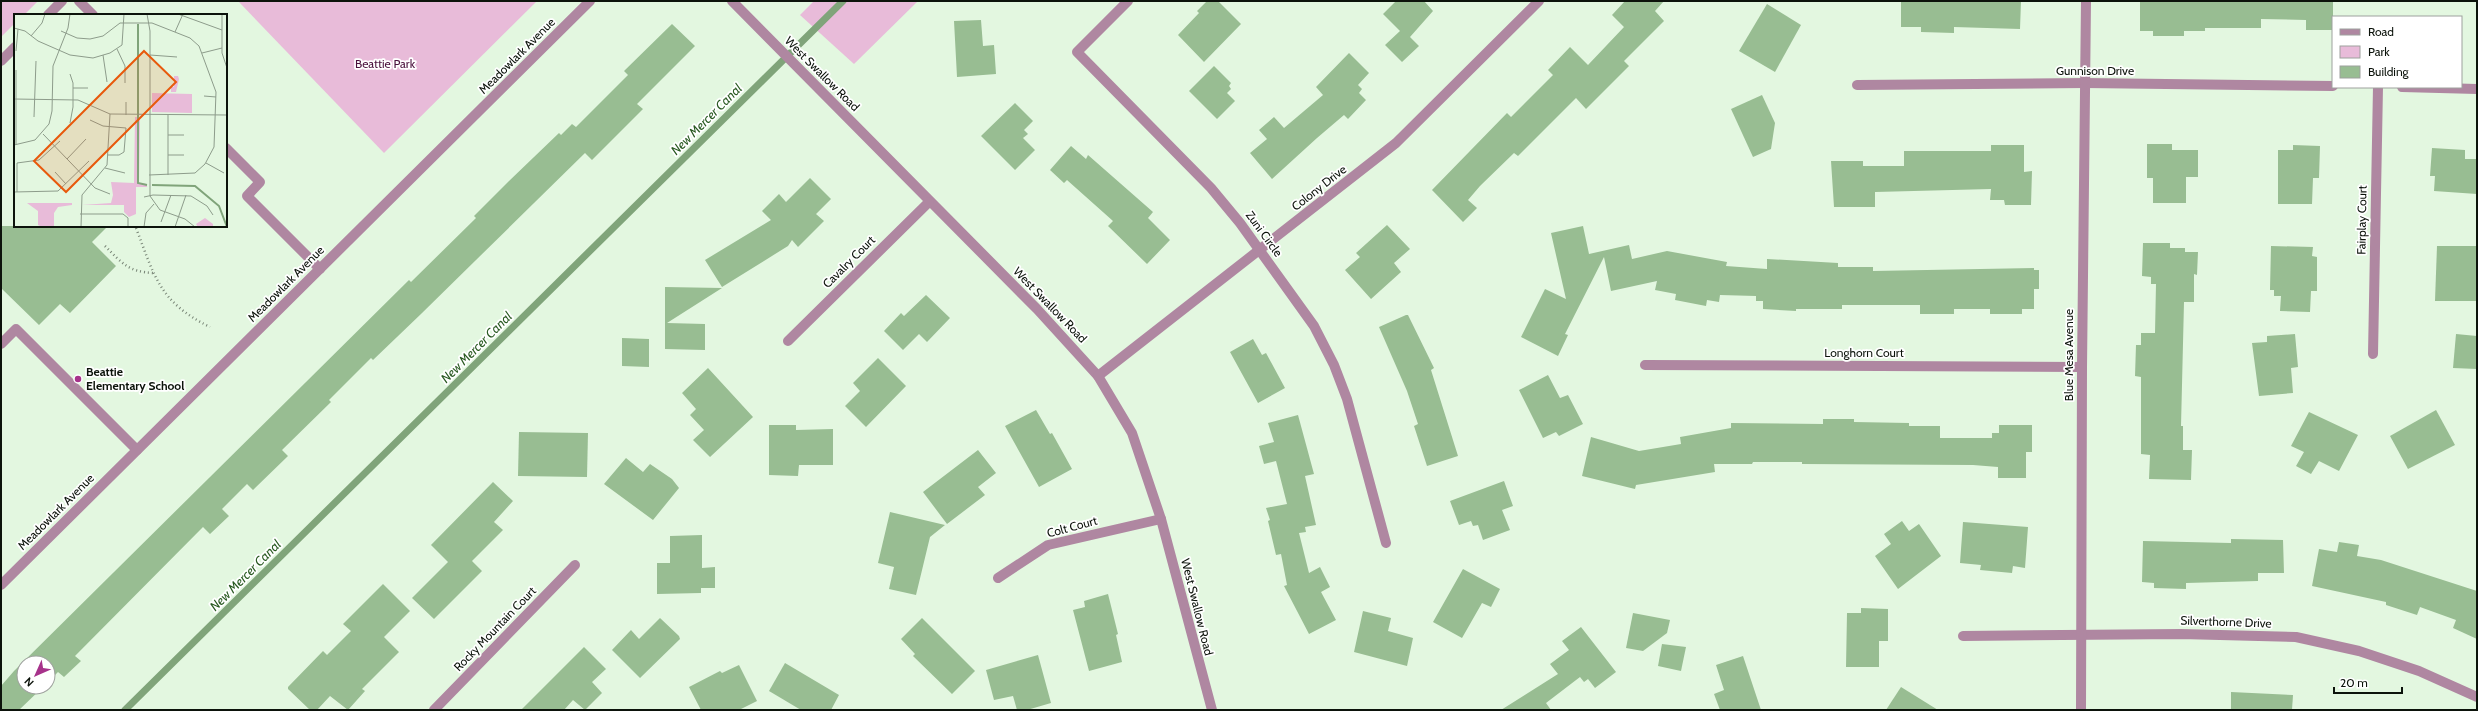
<svg xmlns="http://www.w3.org/2000/svg" width="2478" height="711" viewBox="0 0 2478 711" font-family="Cabin,sans-serif">
  <style>
    .green { fill: #e8bbd9 }
    .lines { fill: none; stroke-linecap: round; stroke-linejoin: round }
    .stream { stroke: #80a47a; stroke-width: 7 }
    .building { fill: #98bd92 }
    .path { stroke: #798677; stroke-width: 2.5; stroke-dasharray: 1 3; stroke-linecap: butt }
    .minor { stroke: #af87a1; stroke-width: 10 }
    .poi-dot { fill: #a7328b; stroke: #fff; stroke-width: 1.5 }
    .labels { text-anchor: middle; stroke-width: 3.5; stroke-linejoin: round; paint-order: stroke }
    .street-label { font-size: 12px; fill: #0c130b; stroke: #fff }
    .park-label { font-size: 12px; fill: #4a103c; stroke: #fff }
    .poi-label { font-size: 12px; font-weight: bold; fill: #0c130b; stroke: #fff; text-anchor: start }
    .water-label { font-size: 13px; font-style: italic; fill: #285920; stroke: #fff }
    .inset-river { fill: none; stroke: #80a47a; stroke-width: 2 }
    .inset-road { fill: none; stroke: #8d9c8b; stroke-width: 1 }
    .view { fill: #e8590c; fill-opacity: 0.15; stroke: #e8590c; stroke-width: 2 }
    .inset-edge { fill: none; stroke: #0c130b; stroke-width: 2 }
  </style>
  <rect width="100%" height="100%" fill="#e3f7e0"/>
  <g class="green">
    <path d="M1 1H38L24 15H15V23L1 37Z"/>
    <path d="M238 1H537L384 153Z"/>
    <path d="M814 1H918L854 64 800 15Z"/>
  </g>
  <g class="lines">
    <path class="stream" d="M125 710 843 1"/>
  </g>
  <g class="building">
    <path d="M1207 1H1218L1241 24 1204 62 1178 35 1199 13 1197 11Z"/>
    <path d="M1396 1H1424L1433 11 1410 37 1419 46 1402 62 1385 45 1400 31 1383 14Z"/>
    <path d="M1625 1H1664L1655 11 1664 21 1624 61 1629 66 1586 109 1576 98 1518 156 1514 153 1480 186 1468 200 1477 208 1463 222 1432 190 1507 113 1511 117 1553 75 1548 70 1570 47 1588 65 1624 27 1612 15Z"/>
    <path d="M1901 1H2021L2020 29 1954 27V33L1921 32V27H1901Z"/>
    <path d="M2140 1H2333V30H2306V20L2261 19V28H2205V31H2184V36H2153V31H2140Z"/>
    <path d="M1767 4 1801 25 1775 72 1739 51Z"/>
    <path d="M981 20 983 46 994 45 996 74 957 77 954 21Z"/>
    <path d="M672 24 695 46 637 104 643 109 592 160 585 153 421 314 373 360 371 358 329 400 331 402 282 450 288 456 253 490 247 484 222 509 229 516 210 534 203 527 75 656 81 661 64 677 58 672 48 682V663H24V687H43L19 710H1V686L14 671 409 280 411 282 476 218 474 216 509 181 559 133 561 135 572 124 576 127 628 75 624 71Z"/>
    <path d="M1349 53 1369 73 1358 85 1362 89 1359 93 1366 100 1348 119 1344 115 1317 138 1272 179 1250 153 1267 139 1259 130 1274 117 1284 128 1323 95 1316 87Z"/>
    <path d="M1214 66 1231 83 1229 86 1231 89 1227 93 1235 101 1217 119 1189 91Z"/>
    <path d="M1762 95 1775 123 1771 149 1753 157 1731 109Z"/>
    <path d="M1015 103 1033 121 1024 130 1028 134 1023 138 1035 150 1015 170 981 136Z"/>
    <path d="M2147 144H2172V150H2198V177H2186V203H2153V178H2147Z"/>
    <path d="M1991 145H2024V172L2032 171 2031 205H2005L2004 200H1990L1991 189 1875 192V207H1834L1831 161H1863V166H1904V151H1991Z"/>
    <path d="M2293 145 2320 146 2319 178H2313L2312 204H2278V150H2293Z"/>
    <path d="M1071 146 1086 159 1088 155 1153 212 1148 218 1170 240 1147 264 1108 226 1113 221 1067 180 1064 183 1050 170Z"/>
    <path d="M2432 148 2465 150V159H2477V194L2434 191 2435 176H2430Z"/>
    <path d="M810 178 831 199 816 214 824 221 798 247 792 240 788 246 722 287 705 260 771 220 762 211 779 194 786 202Z"/>
    <path d="M1387 225 1410 249 1394 263 1401 272 1371 299 1345 270 1360 257 1356 253Z"/>
    <path d="M1 226H108L92 242 116 266 70 313 60 304 39 325 1 288Z"/>
    <path d="M1583 226 1589 254 1629 245 1632 259 1667 251 1727 262 1726 266 1767 269V259L1838 263V267H1873V271L2034 268V270H2039V289H2034V309H2022V314H1990V309H1954V314H1920V305H1842V309H1796V311L1763 309V301H1756V296L1720 295 1719 302 1707 300 1706 306 1675 300 1676 294 1655 290 1657 281 1611 291 1604 257 1565 334 1568 335 1558 356 1521 337 1545 289 1566 299 1551 233Z"/>
    <path d="M2143 243H2170V248H2185V252H2198L2197 275 2194 274V302H2184L2181 426H2183V450H2192L2191 480 2149 479 2150 455 2141 454V377L2135 376 2136 345H2141V333H2155L2156 284H2151V277L2142 276Z"/>
    <path d="M2271 246 2313 247 2312 256 2317 257V291H2311L2310 312 2280 311 2281 296H2274V290H2270Z"/>
    <path d="M2437 246H2476V301H2435Z"/>
    <path d="M665 287 722 288 667 323 705 324V350L665 349Z"/>
    <path d="M926 295 950 318 927 342 919 334 903 350 884 331 901 313 904 316Z"/>
    <path d="M1406 315H1408L1434 368 1431 370 1458 456 1427 466 1414 426 1418 424 1407 391 1379 327Z"/>
    <path d="M2295 334 2298 367 2291 368 2293 393 2259 396 2252 343 2267 342V336Z"/>
    <path d="M2456 334 2477 336V369L2453 368Z"/>
    <path d="M622 338 649 339V367L622 366Z"/>
    <path d="M1253 339 1262 355 1266 353 1285 388 1258 403 1230 352Z"/>
    <path d="M878 358 906 386 866 427 845 406 860 391 853 383Z"/>
    <path d="M708 368 753 417 710 457 693 440 704 430 690 415 696 409 682 393Z"/>
    <path d="M1548 375 1560 398 1568 395 1583 424 1559 436 1556 432 1543 438 1519 390Z"/>
    <path d="M1036 410 1050 434 1052 433 1072 469 1039 487 1005 426Z"/>
    <path d="M2436 410 2455 445 2408 469 2390 436Z"/>
    <path d="M2309 412 2358 435 2339 471 2319 461 2311 474 2296 466 2304 452 2291 446Z"/>
    <path d="M1298 415 1314 474 1305 476 1316 525 1305 527 1306 532 1299 533 1309 573 1320 567 1330 587 1321 592 1336 620 1309 634 1284 586 1287 585 1281 554 1276 555 1268 521 1270 520 1266 508 1287 504 1276 461 1264 464 1259 446 1274 442 1268 423Z"/>
    <path d="M1823 419H1854V422L1909 423V426H1940V438H1992V433H1999V425H2032V452H2026V478H1998V467L1973 465 1802 464V462H1753L1752 464H1714L1715 472 1636 485 1635 489 1582 476 1591 437 1639 451 1681 444 1680 437 1731 428V423L1823 424Z"/>
    <path d="M769 425H796V430L833 429V465H799L798 476 769 475Z"/>
    <path d="M519 432 588 433 587 477 518 476Z"/>
    <path d="M978 450 996 473 978 487 985 495 947 524 923 492Z"/>
    <path d="M626 458 643 472 650 464 672 479 679 488 653 520 604 484Z"/>
    <path d="M1504 481 1513 506 1502 510 1510 530 1483 540 1478 525 1473 526 1471 521 1459 525 1450 501Z"/>
    <path d="M493 482 513 501 494 522 503 530 472 561 482 571 434 619 412 598 448 562 431 545Z"/>
    <path d="M890 512 945 525 930 537 916 595 889 589 894 567 878 563Z"/>
    <path d="M1902 521 1909 531 1919 524 1941 556 1898 589 1875 556 1891 544 1884 534Z"/>
    <path d="M1963 522 2028 527 2025 568 2013 566 2012 573 1980 570 1981 565 1960 563Z"/>
    <path d="M702 535V568L715 567V588H701V593L657 594V563H670V536Z"/>
    <path d="M2231 539 2283 540 2284 573H2258V581L2186 583V589L2154 588V583L2142 582 2143 541 2231 543Z"/>
    <path d="M2339 542 2359 545 2357 556 2381 560 2477 591V639L2453 628 2456 620 2420 607 2417 615 2386 605V602L2312 586 2319 549 2337 552Z"/>
    <path d="M1463 569 1500 589 1491 607 1482 603 1462 638 1433 622Z"/>
    <path d="M383 584 410 611 384 637 399 652 362 689 365 691 348 710 330 696 317 710H310L288 689V687L323 651 327 655 351 631 343 624Z"/>
    <path d="M1108 594 1118 634 1116 635 1122 662 1089 671 1073 610 1085 607 1084 601Z"/>
    <path d="M1861 608 1888 609V641H1879V667H1846L1847 613H1861Z"/>
    <path d="M1363 611 1391 618 1388 631 1413 638 1407 666 1354 652Z"/>
    <path d="M1633 613 1670 620 1667 633 1643 651 1626 648Z"/>
    <path d="M660 618 679 636 680 639 640 678 612 650 631 630 639 639Z"/>
    <path d="M922 618 975 671 952 694 913 656 915 654 901 639Z"/>
    <path d="M1581 627 1616 672 1595 688 1588 679 1584 682 1580 677 1546 703 1551 710H1501L1558 674 1550 664 1569 650 1562 641Z"/>
    <path d="M1662 644 1686 647 1681 671 1658 666Z"/>
    <path d="M584 647 606 669 592 682 602 693 585 710 573 700 564 710H521Z"/>
    <path d="M1038 655 1051 703 1027 710H1017L1013 696 994 700 986 670Z"/>
    <path d="M1743 656 1761 710H1720L1714 694 1724 690 1716 665Z"/>
    <path d="M785 663 839 695 831 710H801L769 691Z"/>
    <path d="M739 665 757 701 739 710H701L689 687 720 671 722 673Z"/>
    <path d="M1901 687 1938 710H1886Z"/>
    <path d="M2231 692 2293 695 2292 710H2231Z"/>
  </g>
  <g class="lines">
    <g class="path">
      <path d="M136 228C155 277 159 302 210 327"/>
      <path d="M105 246C122 263 128 272 154 273"/>
    </g>
    <g class="minor">
      <path d="M79 1 93 15"/>
      <path d="M732 1 1037 309 1098 376 1132 433 1161 519 1212 710"/>
      <path d="M1128 1 1077 52 1211 188 1240 223 1314 326 1334 365 1347 399 1386 543"/>
      <path d="M48 15 62 1"/>
      <path d="M1 61 15 47"/>
      <path d="M1857 85 2085 83 2333 86"/>
      <path d="M2402 87 2477 89"/>
      <path d="M226 148 260 182 247 196 320 269"/>
      <path d="M788 341 929 202"/>
      <path d="M1 344 16 329 137 450"/>
      <path d="M2373 354 2378 87"/>
      <path d="M1645 365 2082 367"/>
      <path d="M1098 376 1396 143 1539 1"/>
      <path d="M998 578 1048 545 1161 519"/>
      <path d="M1 585 590 1"/>
      <path d="M1963 636 2181 634 2296 637 2359 651 2419 671 2477 697"/>
      <path d="M434 710 575 565"/>
      <path d="M2081 710 2082 367 2086 1"/>
    </g>
  </g>
  <circle class="poi-dot" cx="78" cy="379" r="4"/>
  <g class="labels">
    <g class="street-label">
      <text transform="translate(517 56) rotate(-45)" y="4">Meadowlark Avenue</text>
      <text x="2095" y="75">Gunnison Drive</text>
      <text transform="translate(822 74) rotate(45)" y="4">West Swallow Road</text>
      <text transform="translate(1319 188) rotate(-38)" y="4">Colony Drive</text>
      <text transform="translate(2362 220) rotate(-89)" y="4">Fairplay Court</text>
      <text transform="translate(1264 234) rotate(54)" y="4">Zuni Circle</text>
      <text transform="translate(849 262) rotate(-45)" y="4">Cavalry Court</text>
      <text transform="translate(286 284) rotate(-45)" y="4">Meadowlark Avenue</text>
      <text transform="translate(1050 305) rotate(46)" y="4">West Swallow Road</text>
      <text x="1864" y="357">Longhorn Court</text>
      <text transform="translate(2069 355) rotate(-90)" y="4">Blue Mesa Avenue</text>
      <text transform="translate(56 512) rotate(-45)" y="4">Meadowlark Avenue</text>
      <text transform="translate(1072 527) rotate(-15)" y="4">Colt Court</text>
      <text transform="translate(1197 607) rotate(76)" y="4">West Swallow Road</text>
      <text transform="translate(2226 622) rotate(2)" y="4">Silverthorne Drive</text>
      <text transform="translate(495 629) rotate(-46)" y="4">Rocky Mountain Court</text>
    </g>
    <g class="park-label">
      <text x="385" y="68">Beattie Park</text>
    </g>
    <g class="poi-label">
      <text x="86" y="376">Beattie<tspan x="86" dy="14">Elementary School</tspan></text>
    </g>
    <g class="water-label">
      <text transform="translate(706 119) rotate(-45)" y="5">New Mercer Canal</text>
      <text transform="translate(476 347) rotate(-45)" y="5">New Mercer Canal</text>
      <text transform="translate(245 575) rotate(-45)" y="5">New Mercer Canal</text>
    </g>
  </g>
  <g transform="translate(14 14)">
    <rect width="213" height="213" fill="#e3f7e0"/>
    <path d="M160 62H164L165 65 162 78H157V73H160ZM138 79 178 80V99L138 98ZM121 103H126L125 169 133 170V173H122V200L115 203 110 198V191H68L97 189 99 181 97 168 120 169ZM13 189H58V191L44 193 40 199V212L28 213 24 211V197ZM191 204 199 210V213H184L182 210Z" fill="#e8bbd9"/>
    <path class="inset-river" d="M124 10V169L133 171M138 171 181 172 205 192 213 213"/>
    <path class="inset-road" d="M133 0 136 17V182L146 196 171 205 181 213M164 0 208 16M208 0V39L213 54M0 14 11 17 24 27 56 41 79 44 96 39 108 31 110 0M47 17 63 24 76 25 89 22 106 9H138L176 24 185 32 202 78 200 133 191 150 181 159 135 161M161 18 169 0M17 22 28 9 31 0M103 35 111 52V69M2 37 4 15M188 39 208 34M89 41 93 68M136 41 163 43M2 56V131M59 74H74M190 82 202 83M0 85 64 86 96 100 213 101M112 101V88M20 103 22 47M76 106 89 112 112 114 110 138 105 141H93M56 109 59 93V69L56 60M29 120 81 174 96 180M154 121H170M0 131 21 126 35 110 38 97 39 52 54 14 56 0M154 141H170M53 145 72 125M192 149 210 159M91 154 111 159M41 158 52 170M154 161V101M0 178 44 177 75 147M3 178V149L25 146 46 127M130 183 139 181 177 182 193 192 199 201M66 200H109L114 204V213M147 208 157 181M67 213 68 181 93 151 96 100M130 213 132 199 140 190M161 213 172 181"/>
    <path class="view" d="M130 37 162 68 52 178 20 147Z"/>
    <rect width="213" height="213" class="inset-edge"/>
  </g>
  <rect width="2478" height="711" fill="none" stroke="#0c130b" stroke-width="4"/>
  <rect x="2332" y="16" width="130" height="72" fill="#ffffff" stroke="#9ea19d"/>
  <rect x="2340" y="29" width="20" height="6" fill="#af87a1" stroke="#9ea19d"/>
  <text x="2368" y="36" font-size="12" fill="#0c130b">Road</text>
  <rect x="2340" y="46" width="20" height="12" fill="#e8bbd9" stroke="#9ea19d"/>
  <text x="2368" y="56" font-size="12" fill="#0c130b">Park</text>
  <rect x="2340" y="66" width="20" height="12" fill="#98bd92" stroke="#9ea19d"/>
  <text x="2368" y="76" font-size="12" fill="#0c130b">Building</text>
  <g transform="translate(36 675) rotate(225)"><circle r="19" fill="#ffffff" stroke="#9ea19d"/>
  <path d="M0-3L7 15L0 10L-7 15Z" fill="#a7328b"/>
  <text y="-6" font-size="11" font-weight="bold" text-anchor="middle" fill="#0c130b">N</text>
  </g>
  <path d="M2334 687v6h68v-6" fill="none" stroke="#0c130b" stroke-width="2"/>
  <text x="2340" y="687" font-size="12" fill="#0c130b" stroke="#ffffff" stroke-width="3" paint-order="stroke">20 m</text>
</svg>
